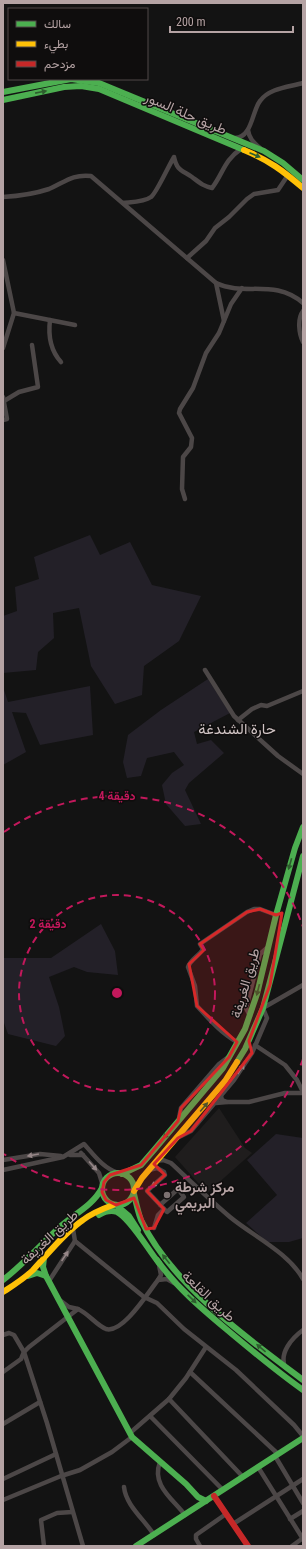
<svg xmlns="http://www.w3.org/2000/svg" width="306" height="1549" viewBox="0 0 306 1549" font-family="'Roboto Condensed',Vazirmatn,sans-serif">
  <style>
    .built { fill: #1f1d1d }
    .green { fill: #232028 }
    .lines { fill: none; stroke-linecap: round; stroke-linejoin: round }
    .street { stroke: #4c4747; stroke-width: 4.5 }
    .fast { stroke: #4caf50; stroke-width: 6 }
    .slow { stroke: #ffc107; stroke-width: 6 }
    .jam { stroke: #c62828; stroke-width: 6 }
    .oneway { fill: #2e5e2e }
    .oneway2 { fill: #968788 }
    .marked { fill: #d62828; fill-opacity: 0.2; stroke: #d62828; stroke-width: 3; stroke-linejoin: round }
    .ring { fill: none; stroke: #c2185b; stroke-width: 2; stroke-dasharray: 7 5 }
    .poi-dot { fill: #7c7171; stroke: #0f0d0d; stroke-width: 1.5 }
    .labels { text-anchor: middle; stroke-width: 3; stroke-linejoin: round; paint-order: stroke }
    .street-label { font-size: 14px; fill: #b5a3a4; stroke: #0f0d0d }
    .poi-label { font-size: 14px; font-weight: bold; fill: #b5a3a4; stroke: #0f0d0d; text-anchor: start }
    .neighbourhood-label { font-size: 15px; fill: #d0c4c4; stroke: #0f0d0d }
    .centre { fill: #c2185b; stroke: #0f0d0d; stroke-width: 2 }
    .ring-label { font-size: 12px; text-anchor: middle; font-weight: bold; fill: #c2185b; stroke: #0f0d0d; stroke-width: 3; stroke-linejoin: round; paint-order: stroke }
  </style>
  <rect width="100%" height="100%" fill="#131313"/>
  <path class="built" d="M219 1108 245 1148 252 1153 207 1193 175 1157Z"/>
  <g class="green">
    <path d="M90 535 100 555 130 542 152 585 201 596 179 641 144 666 142 695 115 704 91 666 79 608 53 613 54 638 38 652 36 670 3 673V616L17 611 15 587 39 579 34 557Z"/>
    <path d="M208 679 230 713 194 732 197 744 211 740 224 753 189 783 185 790 201 824 185 826 166 804 162 785 172 773 184 765 174 752 147 758 141 776 127 778 123 762 128 735 161 710Z"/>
    <path d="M90 686 93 735 40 745 26 713 12 712 26 752 3 765V687L8 702Z"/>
    <path d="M101 924 115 951 118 975 87 972 74 967 49 977 59 1007 65 1036 56 1046 8 1034 3 1020V958H51Z"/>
    <path d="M276 1134 303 1138V1238L289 1242H267L246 1223 277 1195 247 1160Z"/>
  </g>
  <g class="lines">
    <g class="street">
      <path d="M248 130C249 138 253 142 260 148"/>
      <path d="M235 138C252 138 252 111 260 101 269 88 289 87 303 83"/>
      <path d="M3 197C19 196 34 194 49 189 65 182 72 174 91 176L216 283C245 297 274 278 303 303"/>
      <path d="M123 203C131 202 144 202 151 197 156 194 169 165 174 157 177 171 182 170 192 177 200 183 203 186 212 188 223 174 224 160 241 149"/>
      <path d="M187 258 206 241 215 228 229 217 247 199 254 194 278 190 288 175"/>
      <path d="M3 260 14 313 3 348"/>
      <path d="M216 283 224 321"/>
      <path d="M303 311C297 319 299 334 303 342"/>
      <path d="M14 313 75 325"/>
      <path d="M50 320C48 336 51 351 61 362"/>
      <path d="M3 397 7 419 3 420"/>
      <path d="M4 401 19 392 38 387 32 345"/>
      <path d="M185 499 182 489 183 457 191 447 192 438 179 413 180 409 193 388 206 353 219 333 231 304 242 288"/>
      <path d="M205 670 234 716 278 756 303 774"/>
      <path d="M238 720 252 709 261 705 267 706 303 691"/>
      <path d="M250 1016 246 1008 260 954 268 947"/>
      <path d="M237 1042C221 1033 209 1019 197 1006L195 986 188 967C191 959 199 956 203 949L200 944 247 912 254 909H260L276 915"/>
      <path d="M255 1045 285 1065 297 1080 303 1092"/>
      <path d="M227 1102H249L285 1093H303"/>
      <path d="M216 1103 227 1102 222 1100 221 1096"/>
      <path d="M179 1118 181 1108 219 1064 227 1058"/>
      <path d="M179 1137 191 1131 234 1080 252 1053 267 1018 263 1008 303 985"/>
      <path d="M81 1153 99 1173 103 1186"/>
      <path d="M70 1155H83"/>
      <path d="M3 1160 40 1154 61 1156"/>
      <path d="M156 1161 163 1160 171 1163C190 1181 210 1200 230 1217 253 1236 289 1253 303 1279"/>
      <path d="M3 1170 63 1157 84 1144C94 1155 103 1168 118 1173"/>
      <path d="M149 1170 157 1168 164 1172 165 1175 147 1191 167 1212 184 1197 178 1189 160 1205"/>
      <path d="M154 1228 158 1215 164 1209"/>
      <path d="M75 1241 144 1297 157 1303 184 1329 236 1370 294 1425 303 1436"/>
      <path d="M159 1265 161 1275 158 1280 167 1279 174 1283"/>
      <path d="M49 1281 75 1241 73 1229"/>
      <path d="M78 1309C89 1314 96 1325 106 1329 123 1334 149 1291 158 1280"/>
      <path d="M3 1335 9 1333 14 1335 24 1352 47 1423 83 1546"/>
      <path d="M285 1367C279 1353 292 1338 303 1330"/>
      <path d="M3 1372 21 1359 24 1352 29 1347 78 1309 69 1307 61 1301"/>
      <path d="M190 1372 278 1454"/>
      <path d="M169 1399 243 1477"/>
      <path d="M150 1416 223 1490"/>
      <path d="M3 1424 40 1402"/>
      <path d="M130 1433 169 1399 186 1378 206 1347"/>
      <path d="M275 1456 303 1503"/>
      <path d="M160 1462C151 1485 173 1499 185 1515"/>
      <path d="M258 1467 303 1539"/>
      <path d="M3 1479 56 1454"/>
      <path d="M124 1487C126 1506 145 1520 154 1535"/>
      <path d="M3 1500 61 1476 80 1470 112 1452 132 1437"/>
      <path d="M290 1519 303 1511"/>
      <path d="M233 1524 303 1479"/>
      <path d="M44 1546 41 1520 57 1513 72 1512"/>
      <path d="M200 1546 196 1539V1535L226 1514"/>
      <path d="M292 1546 303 1538"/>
    </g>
    <g class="fast">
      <path d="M3 92 71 79 99 83 264 151 283 163 303 180"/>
      <path d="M3 100 64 87 81 86 99 89 244 150"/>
      <path d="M237 1062 245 1049 263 1008 303 856"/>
      <circle cx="118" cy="1189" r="16"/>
      <path d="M122 1174 141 1165 154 1150 223 1068 245 1029 257 994 276 915 295 848 303 827"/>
      <path d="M134 1194C136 1203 138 1212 141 1220 172 1285 247 1338 303 1380"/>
      <path d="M116 1205 129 1216 138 1230"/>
      <path d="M99 1215C104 1212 111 1210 117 1212 130 1218 149 1251 159 1263"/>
      <path d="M44 1258 43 1267 46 1276 132 1437 186 1484 198 1497 206 1501"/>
      <path d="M157 1260C176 1287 201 1308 226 1329 251 1350 276 1371 303 1390"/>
      <path d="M28 1276 37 1273 46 1276"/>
      <path d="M3 1280C24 1264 42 1243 62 1225 76 1213 93 1205 102 1188"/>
      <path d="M136 1546 303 1438"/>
    </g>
    <g class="slow">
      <path d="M244 150C270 161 282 170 303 188"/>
      <path d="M134 1191 142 1178 225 1081 237 1062"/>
      <path d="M3 1292C14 1285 24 1279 33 1270 49 1253 64 1233 83 1220 92 1213 102 1209 113 1205"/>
    </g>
    <path class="jam" d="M214 1496 248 1546"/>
  </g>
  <defs><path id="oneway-solid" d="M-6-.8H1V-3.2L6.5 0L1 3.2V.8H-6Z"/></defs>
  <g class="oneway">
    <use href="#oneway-solid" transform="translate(41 92) rotate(-11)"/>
    <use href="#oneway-solid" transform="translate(255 155) rotate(23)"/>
    <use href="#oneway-solid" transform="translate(290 864) rotate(106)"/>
    <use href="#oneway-solid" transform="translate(258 990) rotate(104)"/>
    <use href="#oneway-solid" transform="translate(204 1107) rotate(-50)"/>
    <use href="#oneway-solid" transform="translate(167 1134) rotate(130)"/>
    <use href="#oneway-solid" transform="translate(166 1259) rotate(-128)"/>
    <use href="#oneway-solid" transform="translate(192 1299) rotate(43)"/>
    <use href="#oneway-solid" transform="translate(261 1348) rotate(-140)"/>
  </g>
  <g class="oneway2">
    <use href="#oneway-solid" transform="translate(241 1069) rotate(-56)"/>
    <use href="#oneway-solid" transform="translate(33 1155) rotate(170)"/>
    <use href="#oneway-solid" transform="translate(93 1166) rotate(48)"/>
    <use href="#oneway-solid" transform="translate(156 1183) rotate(139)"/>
    <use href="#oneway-solid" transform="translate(65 1256) rotate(-56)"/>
  </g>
  <path class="marked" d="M260 909 276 915 282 913 270 985 249 1041 252 1053 191 1131 178 1138 154 1164 165 1175 147 1191 164 1209 154 1228 146 1229 134 1198 116 1205 106 1200 102 1192 104 1182 110 1175 141 1165 178 1121 181 1108 229 1057 237 1042 197 1006 189 964 204 950 200 944 247 912Z"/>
  <g class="ring">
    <circle cx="117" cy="993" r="98"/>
    <path d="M303 1059A197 197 0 0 1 4 1154M4 832A197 197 0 0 1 303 927"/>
  </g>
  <circle class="poi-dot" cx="167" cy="1195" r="4"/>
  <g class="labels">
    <g class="street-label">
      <text transform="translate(186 113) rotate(23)" y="5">طريق حلة السور</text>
      <text transform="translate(245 983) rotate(-74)" y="5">طريق الغريفة</text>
      <text transform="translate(49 1237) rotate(-43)" y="5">طريق الغريفة</text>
      <text transform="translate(209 1296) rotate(43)" y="5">طريق القلعة</text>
    </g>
    <g class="poi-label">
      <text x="175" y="1192">مركز شرطة<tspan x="175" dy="16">البريمي</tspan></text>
    </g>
    <g class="neighbourhood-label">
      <text x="237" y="734">حارة الشندغة</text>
    </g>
  </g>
  <circle cx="117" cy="993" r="6" class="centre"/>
  <g class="ring-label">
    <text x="117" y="800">4 دقيقة</text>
    <text x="48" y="928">2 دقيقة</text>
  </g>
  <rect width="306" height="1549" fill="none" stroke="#b5a3a4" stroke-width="8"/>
  <rect x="8" y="8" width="140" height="72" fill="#0f0d0d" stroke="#514949"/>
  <rect x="16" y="21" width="20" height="6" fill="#4caf50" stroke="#514949"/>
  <text x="44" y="28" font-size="12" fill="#b5a3a4">سالك</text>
  <rect x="16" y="41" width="20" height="6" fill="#ffc107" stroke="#514949"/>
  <text x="44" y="48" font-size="12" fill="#b5a3a4">بطيء</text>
  <rect x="16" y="61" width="20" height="6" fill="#c62828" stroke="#514949"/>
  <text x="44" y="68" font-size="12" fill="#b5a3a4">مزدحم</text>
  <path d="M170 26v6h123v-6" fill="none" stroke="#b5a3a4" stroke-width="2"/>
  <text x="176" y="26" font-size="12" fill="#b5a3a4" stroke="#0f0d0d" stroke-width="3" paint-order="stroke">200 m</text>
</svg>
